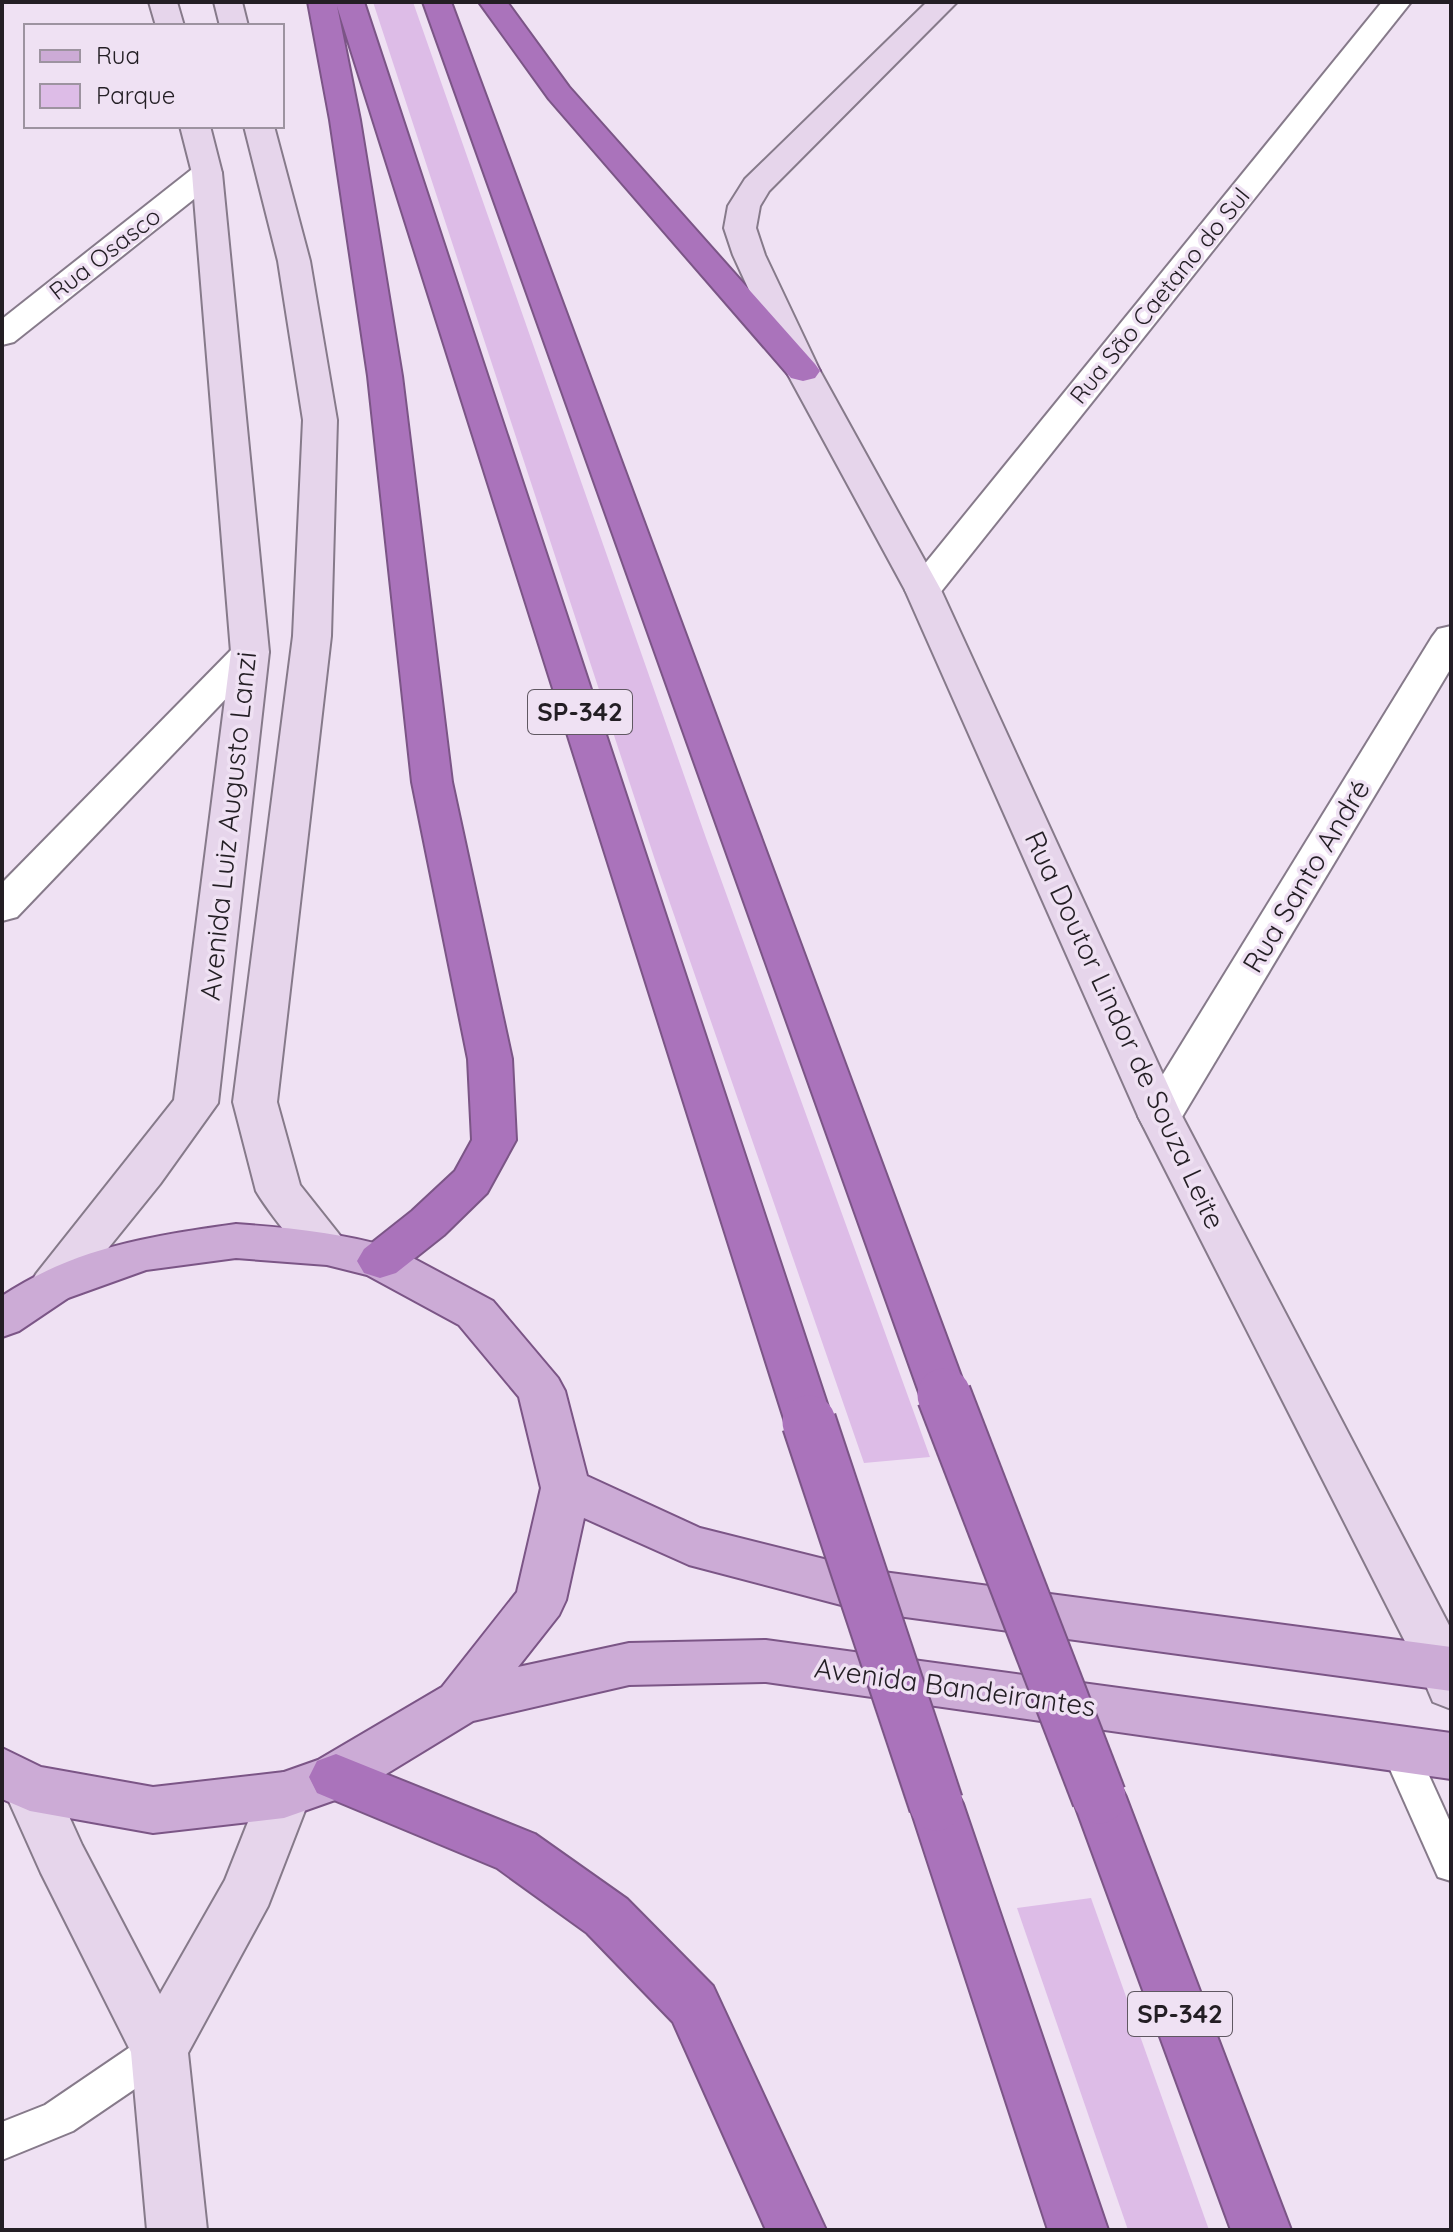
<svg xmlns="http://www.w3.org/2000/svg" width="1453" height="2232" viewBox="0 0 1453 2232" font-family="Quicksand,sans-serif">
  <style>
    .green { fill: #ddbce7 }
    .lines { fill: none; stroke-linecap: round; stroke-linejoin: round }
    .lane-casing { stroke: #867a8a; stroke-width: 4 }
    .street-casing { stroke: #867a8a; stroke-width: 4 }
    .secondary-casing { stroke: #867a8a; stroke-width: 4 }
    .primary-casing { stroke: #7b5586; stroke-width: 4 }
    .highway-casing { stroke: #7b5586; stroke-width: 4 }
    .lane { fill: #fff; fill-rule: evenodd }
    .street { fill: #fff; fill-rule: evenodd }
    .secondary { fill: #e6d5eb; fill-rule: evenodd }
    .primary { fill: #ccabd6; fill-rule: evenodd }
    .highway { fill: #aa73bb; fill-rule: evenodd }
    .highway-bridge-casing { stroke: #7b5586; stroke-width: 57; stroke-linecap: butt }
    .highway-bridge { stroke: #aa73bb; stroke-width: 53 }
    .labels { text-anchor: middle; stroke-width: 7; stroke-linejoin: round; paint-order: stroke }
    .far-street-label { font-size: 24px; fill: #231e24; stroke: #efe1f3 }
    .shield { fill: #efe1f3; stroke: #605862; stroke-width: 2 }
    .shield-label { font-size: 26px; font-weight: bold; fill: #231e24 }
    .street-label { font-size: 28px; fill: #231e24; stroke: #efe1f3 }
  </style>
  <rect width="100%" height="100%" fill="#efe1f3"/>
  <g class="green">
    <path d="M373 2H413L706 838 930 1457 864 1463 655 860Z"/>
    <path d="M1091 1898 1209 2230H1128L1017 1908Z"/>
  </g>
  <g class="lines">
    <g class="lane-casing">
      <g id="lane">
        <path d="M1399 1734 1412 1738 1451 1824V1881L1438 1877 1381 1749 1386 1738Z"/>
        <path d="M159 2032 173 2037 178 2050 173 2063 73 2131 2 2160V2122L45 2105 145 2037Z"/>
      </g>
    </g>
    <g class="street-casing">
      <g id="street">
        <path d="M1382 2H1411L936 598 923 601 910 598 905 590 910 582Z"/>
        <path d="M207 164 218 166 222 173 218 180 14 342 2 345V319L196 166Z"/>
        <path d="M1451 626V668L1176 1127 1160 1132 1144 1127 1138 1116 1144 1105 1432 637 1438 629Z"/>
        <path d="M250 641 263 644 269 652 263 660 17 917 2 921V883L237 644Z"/>
      </g>
    </g>
    <g class="secondary-casing">
      <g id="secondary">
        <path d="M149 2H177L184 26H156Z"/>
        <path d="M214 2H242L248 26H220Z"/>
        <path d="M927 2H957L769 191 760 206 756 228 765 255 820 371 941 590 1182 1116 1451 1629V1709L1433 1702 1419 1669 1138 1116 905 590 786 371 733 255 724 228 728 206 745 179Z"/>
        <path d="M180 126H210L222 173 269 652 218 1103 160 1184 68 1298 52 1303 36 1298 29 1286 36 1274 174 1100 231 652 192 173Z"/>
        <path d="M244 126H274L310 261 337 420 331 636 277 1102 300 1185 350 1248 343 1260C332 1263 323 1266 313 1260 300 1254 264 1205 256 1191L233 1102 293 636 303 420 278 261Z"/>
        <path d="M30 1765 49 1772 82 1845 160 1994 225 1880 265 1779 284 1772 303 1779 311 1795 268 1906 188 2053 207 2230H147L131 2052 41 1873 3 1788 11 1772Z"/>
      </g>
    </g>
    <g class="primary-casing">
      <path id="primary" d="M236 1224C291 1228 343 1233 396 1249L493 1301 558 1378 565 1391 587 1476 700 1528 868 1570 1451 1647V1691L868 1612 689 1565 584 1518 566 1600 559 1615 518 1667 629 1643 766 1640 1451 1733V1779L766 1682 629 1685 473 1721 355 1793 284 1818 153 1833 30 1811 2 1799V1748L41 1767 153 1787 284 1772 318 1760 442 1687 517 1592 541 1488 519 1397 459 1325 367 1275 327 1265 236 1258 146 1270 68 1298 19 1331 2 1337V1296C76 1247 151 1236 236 1224Z"/>
    </g>
    <g class="highway-casing">
      <g id="highway">
        <path d="M308 2H364L833 1422 826 1435 809 1441 792 1435 785 1422 337 6 360 120 402 376 452 782 512 1059 516 1140 487 1193 444 1235 396 1273 380 1278 364 1273 357 1261 364 1249 412 1211 455 1171 472 1140 468 1059 412 782 368 376 330 120Z"/>
        <path d="M423 2H451L968 1395 961 1408 944 1413 927 1408 920 1395Z"/>
        <path d="M479 2H507L569 87 815 364 820 371 815 378 803 381 791 378 549 99Z"/>
        <path d="M336 1754 535 1834 627 1899 713 1986 826 2230H766L673 2022 587 1933 497 1868 317 1793 309 1777 317 1761Z"/>
        <path d="M1099 1774 1118 1781 1126 1797 1291 2230H1231L1072 1797 1080 1781Z"/>
        <path d="M936 1781 955 1788 963 1804 1108 2230H1048L909 1804 917 1788Z"/>
      </g>
    </g>
    <use href="#lane" class="lane"/>
    <use href="#street" class="street"/>
    <use href="#secondary" class="secondary"/>
    <use href="#primary" class="primary"/>
    <use href="#highway" class="highway"/>
    <g class="highway-bridge-casing">
      <g id="highway-bridge">
        <path d="M944 1395 1099 1797"/>
        <path d="M809 1422 936 1804"/>
      </g>
    </g>
    <use href="#highway-bridge" class="highway-bridge"/>
  </g>
  <g class="labels">
    <g class="far-street-label">
      <text transform="translate(105 254) rotate(-38)" y="8">Rua Osasco</text>
      <text transform="translate(1160 296) rotate(-51)" y="8">Rua São Caetano do Sul</text>
    </g>
    <g class="shield">
      <rect x="528" y="690" width="104" height="44" rx="6"/>
      <rect x="1128" y="1992" width="104" height="44" rx="6"/>
    </g>
    <g class="shield-label">
      <text x="580" y="721">SP-342</text>
      <text x="1180" y="2023">SP-342</text>
    </g>
    <g class="street-label">
      <text transform="translate(228 826) rotate(-84)" y="10">Avenida Luiz Augusto Lanzi</text>
      <text transform="translate(1306 876) rotate(-59)" y="10">Rua Santo André</text>
      <text transform="translate(1125 1030) rotate(65)" y="10">Rua Doutor Lindor de Souza Leite</text>
      <text transform="translate(955 1687) rotate(8)" y="10">Avenida Bandeirantes</text>
    </g>
  </g>
  <rect width="1453" height="2232" fill="none" stroke="#231e24" stroke-width="8"/>
  <rect x="24" y="24" width="260" height="104" fill="#efe1f3" stroke="#9d93a0" stroke-width="2"/>
  <rect x="40" y="50" width="40" height="12" fill="#ccabd6" stroke="#9d93a0" stroke-width="2"/>
  <text x="96" y="64" font-size="24" fill="#231e24">Rua</text>
  <rect x="40" y="84" width="40" height="24" fill="#ddbce7" stroke="#9d93a0" stroke-width="2"/>
  <text x="96" y="104" font-size="24" fill="#231e24">Parque</text>
</svg>
